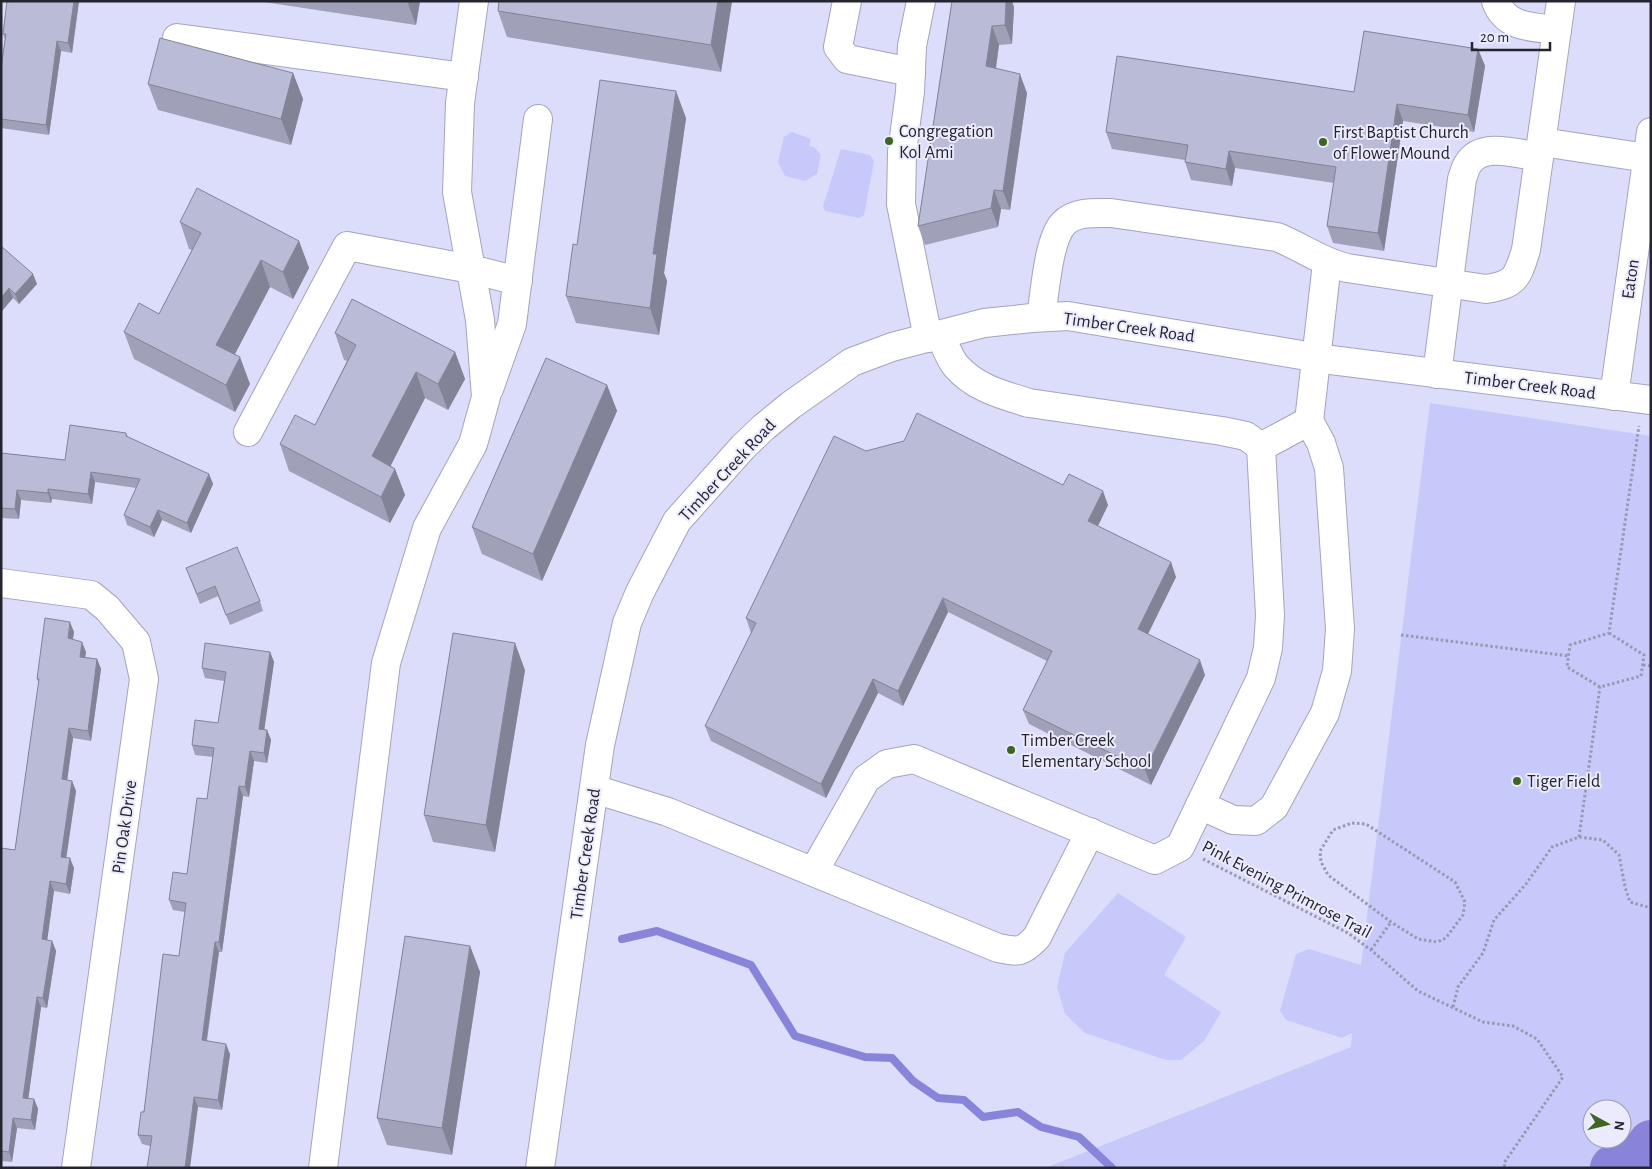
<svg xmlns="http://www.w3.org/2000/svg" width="1652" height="1169" viewBox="0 0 1652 1169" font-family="'Alegreya Sans',sans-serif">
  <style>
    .green { fill: #c8c9fb; fill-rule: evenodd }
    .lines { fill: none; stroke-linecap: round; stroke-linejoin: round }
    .stream { stroke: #8884da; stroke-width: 8 }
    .river { stroke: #8884da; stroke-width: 46 }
    .minor-casing { stroke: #a3a4c0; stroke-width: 30 }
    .path { stroke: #9899af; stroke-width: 3; stroke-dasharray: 2.5 2.5; stroke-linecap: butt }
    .minor { stroke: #fff; stroke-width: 28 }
    .wall { fill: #a0a1b9 }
    .shaded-wall { fill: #828396 }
    .building { fill: #babbd7; stroke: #828396 }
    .poi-dot { fill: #3e6621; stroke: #ebebfd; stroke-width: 2 }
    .labels { text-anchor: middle; stroke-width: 4; stroke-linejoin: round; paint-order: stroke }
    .poi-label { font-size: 18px; fill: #25252f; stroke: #ebebfd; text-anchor: start }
    .street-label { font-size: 18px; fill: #25252f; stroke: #ebebfd }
  </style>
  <rect width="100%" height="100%" fill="#dcddfa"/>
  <g class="green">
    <path d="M792 132 811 139 809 146 814 147 821 155 817 174 805 181 785 176 778 162 784 137Z"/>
    <path d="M841 149 870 155 874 161 864 215 859 218 825 211 823 206Z"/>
    <path d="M1430 403 1651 436V1168H1045L1351 1047 1352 1033 1342 1038 1286 1020 1280 1011 1296 954 1309 949 1361 965ZM1592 1109H1622V1139H1592Z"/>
    <path d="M1118 893 1186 937 1164 975 1221 1012 1204 1041 1181 1060H1166L1085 1033 1065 1014 1057 987 1065 953Z"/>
  </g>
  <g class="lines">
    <path class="stream" d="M622 939 657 931 751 965 795 1036 865 1057 892 1058 913 1081 938 1098 964 1100 983 1117 1018 1112 1041 1127 1079 1137 1112 1168"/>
    <path class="river" d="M1613 1168 1646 1151 1651 1143"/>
    <g class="minor-casing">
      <g id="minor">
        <path d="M847 1 838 47 847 59 911 72"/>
        <path d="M921 1 912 46 910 92 902 152 901 204 928 338"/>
        <path d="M1496 1C1505 28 1533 27 1557 30"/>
        <path d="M177 38 464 77"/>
        <path d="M1542 142 1647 158"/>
        <path d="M1041 317C1045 293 1048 241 1063 224 1075 211 1096 213 1111 213L1277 237C1302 247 1321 262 1347 268L1486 289C1516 284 1517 278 1526 250L1561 1"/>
        <path d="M940 335C945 344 949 358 956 366 975 388 1003 395 1029 403L1222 431 1246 436 1261 447"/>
        <path d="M1437 374 1462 179C1464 174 1465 168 1468 164 1481 141 1519 154 1539 157"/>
        <path d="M489 389 512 324 538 119"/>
        <path d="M1614 396 1651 132"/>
        <path d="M248 432 347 246 471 269 518 281"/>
        <path d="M1 583 91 595 107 608 136 642 144 679 76 1168"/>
        <path d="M594 789 668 812 998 948C1019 952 1022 953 1037 937L1090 832"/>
        <path d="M1200 805 1233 820 1256 821 1274 807 1325 713 1337 671 1340 629 1329 468 1321 443 1309 421"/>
        <path d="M814 871 866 779 887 764 914 759 1155 860 1180 847 1261 678 1268 648 1270 615 1261 447 1309 421 1327 263"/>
        <path d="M323 1168 386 663 427 528 473 444 486 397 480 320 457 192 460 103 474 1"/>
        <path d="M540 1168 600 745 627 623 640 592 677 521 743 447 764 427 791 405 852 362 892 347 984 323 1032 318 1068 316 1331 360 1651 400"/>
      </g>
    </g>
    <g class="path">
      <path d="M1609 633 1644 655 1641 676 1600 687 1567 667 1570 645 1609 633 1639 426"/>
      <path d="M1401 635 1569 656"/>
      <path d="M1643 665 1651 666"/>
      <path d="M1352 823 1366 824 1455 882 1465 902 1463 915 1446 938 1437 942 1418 939 1391 922 1328 875 1321 862 1320 851 1333 830Z"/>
      <path d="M1579 837 1600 687"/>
      <path d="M1203 859 1348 933 1371 950 1418 991 1483 1022 1513 1026 1537 1039 1563 1077 1504 1163 1505 1168"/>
      <path d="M1371 950 1391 922"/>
      <path d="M1453 1007 1458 987 1483 953 1494 920 1526 884 1552 847 1579 837 1603 840 1619 855 1625 887 1630 902 1651 908"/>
    </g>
    <use href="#minor" class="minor"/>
  </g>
  <g class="wall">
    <path d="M79 1 72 53 61 51 49 135 1 128V67L5 40 3 34 14 2Z"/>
    <path d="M257 1H420L416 25Z"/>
    <path d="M499 1H732L721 72 507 37 498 11Z"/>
    <path d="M952 1 1014 7 1012 44 999 45 996 69 1027 93 1010 210 1001 209 998 227 925 245 918 226Z"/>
    <path d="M1478 49 1485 66 1474 132 1403 121 1384 251 1333 243 1327 226 1334 183 1235 168 1232 186 1191 180 1185 162V160L1112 149 1106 132 1354 92Z"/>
    <path d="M293 73 303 99 291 145 158 110 148 84Z"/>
    <path d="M686 118 664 273 667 281 659 335 576 323 566 296 577 245Z"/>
    <path d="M180 222 299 241 309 268 293 299 270 287 235 354 250 384 235 412 134 359 124 332 159 314 192 250 189 249Z"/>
    <path d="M1 246 37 284 19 304 13 298 1 312Z"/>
    <path d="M335 333 455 352 465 379 448 410 425 398 390 466 395 469 405 495 390 523 289 471 280 444 315 425 347 361 344 360Z"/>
    <path d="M607 385 617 411 542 581 482 554 472 527Z"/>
    <path d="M126 433 128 437 209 474 213 484 191 533 162 520 154 537 127 525 124 515 136 488 95 482 92 504 52 499 51 503 21 500 19 519 1 518V453L65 460Z"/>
    <path d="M866 451 1063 485 1108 505 1098 526 1176 577 1148 634 1205 675 1151 785 1029 724 1023 710 1047 661 948 612 903 706 878 693 826 798 711 741 705 726 751 633 746 618Z"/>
    <path d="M186 568 260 601 263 611 230 625 218 596 200 604Z"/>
    <path d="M74 632 73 640 86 652 85 657 97 659 101 669 91 741 73 738 67 780 72 781 76 791 66 857 74 868 70 894 54 891 47 940 52 941 56 951 47 1008 41 1007 28 1099H34L38 1109 35 1130 17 1128 12 1162 1 1161V848L15 850 39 684 37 679Z"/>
    <path d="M270 652 274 662 264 729 267 730 271 740 267 763 254 761 249 797 243 796 222 952H219L207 1041 230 1054 222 1110 198 1107 150 1146 142 1144 138 1135 179 956 185 912 173 910 169 900 187 874 207 799 213 757 195 755 192 745 218 723 224 681 205 678 202 668Z"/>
    <path d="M525 670 495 852 433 842 424 815Z"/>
    <path d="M470 946 480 972 452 1155 387 1145 377 1118Z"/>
  </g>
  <g class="shaded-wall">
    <path d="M74 1H79L72 53 68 43Z"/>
    <path d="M407 1H420L416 25Z"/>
    <path d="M718 1H732L721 72 711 45Z"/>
    <path d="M1006 1H1012L1014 7 1012 44 1005 25Z"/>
    <path d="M992 26 999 45 993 86 986 66Z"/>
    <path d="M57 41 61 51 49 135 46 125Z"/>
    <path d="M1478 49 1485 66 1474 132 1468 115Z"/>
    <path d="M293 73 303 99 291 145 281 119Z"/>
    <path d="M1020 74 1027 93 1010 210 1003 191Z"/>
    <path d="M676 91 686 118 664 273 667 281 659 335 650 308 653 254Z"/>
    <path d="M1397 104 1403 121 1384 251 1378 233Z"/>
    <path d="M1229 151 1235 168 1232 186 1226 169Z"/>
    <path d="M994 190 1001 209 998 227 991 208Z"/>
    <path d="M299 241 309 268 293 299 283 272Z"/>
    <path d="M261 260 270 287 226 371 216 345Z"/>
    <path d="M33 274 37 284 19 304 15 294Z"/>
    <path d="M9 288 13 298 1 312V298Z"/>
    <path d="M455 352 465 379 448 410 438 384Z"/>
    <path d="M240 357 250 384 235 412 226 385Z"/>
    <path d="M416 372 425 398 382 483 372 456Z"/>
    <path d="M607 385 617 411 542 581 533 554Z"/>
    <path d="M395 469 405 495 390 523 381 497Z"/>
    <path d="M91 472 95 482 92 504 88 494Z"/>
    <path d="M209 474 213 484 191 533 187 523Z"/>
    <path d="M48 489 52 499 51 503 48 493Z"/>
    <path d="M17 490 21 500 19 519 15 509Z"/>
    <path d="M1103 491 1108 505 1093 536 1088 521Z"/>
    <path d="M158 510 162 520 154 537 150 527Z"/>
    <path d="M1171 562 1176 577 1143 644 1138 629Z"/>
    <path d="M943 598 948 612 903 706 898 691Z"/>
    <path d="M70 622 74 632 71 648 68 638Z"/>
    <path d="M82 642 86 652 84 666 80 657Z"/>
    <path d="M515 643 525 670 495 852 486 825Z"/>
    <path d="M270 652 274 662 263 739 259 729Z"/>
    <path d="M97 659 101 669 91 741 88 731Z"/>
    <path d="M1200 660 1205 675 1151 785 1145 770Z"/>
    <path d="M873 679 878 693 826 798 821 784Z"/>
    <path d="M69 728 73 738 66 789 62 779Z"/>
    <path d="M267 730 271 740 267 763 264 753Z"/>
    <path d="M250 751 254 761 249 797 245 787Z"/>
    <path d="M72 781 76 791 65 867 61 857Z"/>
    <path d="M239 786 243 796 222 952 219 942Z"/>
    <path d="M70 858 74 868 70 894 66 884Z"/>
    <path d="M50 881 54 891 46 949 42 939Z"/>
    <path d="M52 941 56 951 47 1008 43 998Z"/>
    <path d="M215 942 219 952 205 1050 202 1040Z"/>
    <path d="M470 946 480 972 452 1155 442 1128Z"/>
    <path d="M37 997 41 1007 27 1108 23 1098Z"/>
    <path d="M226 1044 230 1054 222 1110 218 1100Z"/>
    <path d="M194 1097 198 1107 190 1168H185Z"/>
    <path d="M34 1099 38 1109 35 1130 31 1120Z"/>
    <path d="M13 1118 17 1128 12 1162 9 1152Z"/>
  </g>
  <g class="building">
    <path d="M7 1 14 2V1H74L68 43 57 41 46 125 1 119V67L6 34H3Z"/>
    <path d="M499 1H718L711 45 498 11Z"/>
    <path d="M952 1H1006L1005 25 992 26 986 66 1020 74 1003 191 994 190 991 208 918 226Z"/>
    <path d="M1364 31 1478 49 1468 115 1397 104 1378 233 1327 226 1336 167 1229 151 1226 169 1185 162 1188 145 1106 132 1117 56 1354 92Z"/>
    <path d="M160 38 293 73 281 119 148 84Z"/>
    <path d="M600 80 676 91 653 254H657L650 308 566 296 573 244 577 245Z"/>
    <path d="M197 188 299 241 283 272 261 260 216 345 240 357 226 385 124 332 139 303 159 314 201 233 180 222Z"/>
    <path d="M1 246 33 274 15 294 9 288 1 298Z"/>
    <path d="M352 299 455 352 438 384 416 372 372 456 395 469 381 497 280 444 295 415 315 425 356 345 335 333Z"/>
    <path d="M546 358 607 385 533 554 472 527Z"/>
    <path d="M917 413 1063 485 1069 474 1103 491 1088 521 1171 562 1138 629 1200 660 1145 770 1023 710 1052 651 943 598 898 691 873 679 821 784 705 726 756 623 746 618 834 436 866 451 904 441Z"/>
    <path d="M70 425 126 433V436L209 474 187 523 158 510 150 527 124 515 140 479 91 472 88 494 48 489V493L17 490 15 509 1 508V453L65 460Z"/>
    <path d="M237 547 260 601 226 615 215 586 197 594 186 568Z"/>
    <path d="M45 618 70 622 68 638 82 642 80 657 97 659 88 731 69 728 62 779 72 781 61 857 70 858 66 884 50 881 42 939 52 941 43 998 37 997 23 1098 34 1099 31 1120 13 1118 9 1152 1 1151V848L15 850 39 679H37Z"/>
    <path d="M453 633 515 643 486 825 424 815Z"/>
    <path d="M205 643 270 652 259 729 267 730 264 753 250 751 245 787 239 786 219 942H215L202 1040 226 1044 218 1100 194 1097 185 1168H147L152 1136 138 1135 141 1112H144L163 954 179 956 186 903 169 900 173 872 187 874 197 798 207 799 214 748 192 745 195 720 218 723 226 672 202 668Z"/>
    <path d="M405 936 470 946 442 1128 377 1118Z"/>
  </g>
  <g class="poi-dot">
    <circle cx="889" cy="141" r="5"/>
    <circle cx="1323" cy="142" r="5"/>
    <circle cx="1011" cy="750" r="5"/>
    <circle cx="1517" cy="781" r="5"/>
  </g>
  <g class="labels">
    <g class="poi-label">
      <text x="899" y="137">Congregation<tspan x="899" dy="21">Kol Ami</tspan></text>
      <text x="1333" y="138">First Baptist Church<tspan x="1333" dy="21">of Flower Mound</tspan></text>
      <text x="1021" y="746">Timber Creek<tspan x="1021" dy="21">Elementary School</tspan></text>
      <text x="1527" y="787">Tiger Field</text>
    </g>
    <g class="street-label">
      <text transform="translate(1630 279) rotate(-82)" y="6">Eaton</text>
      <text transform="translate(1129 327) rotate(8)" y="6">Timber Creek Road</text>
      <text transform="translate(1530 385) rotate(7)" y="6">Timber Creek Road</text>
      <text transform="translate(727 470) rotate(-47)" y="6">Timber Creek Road</text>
      <text transform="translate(124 827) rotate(-82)" y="6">Pin Oak Drive</text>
      <text transform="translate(585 854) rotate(-82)" y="6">Timber Creek Road</text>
      <text transform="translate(1287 889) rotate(28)" y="6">Pink Evening Primrose Trail</text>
    </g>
  </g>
  <rect width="1652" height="1169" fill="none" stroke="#25252f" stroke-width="5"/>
  <g transform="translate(1607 1124) rotate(98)"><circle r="24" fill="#ebebfd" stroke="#9c9cab"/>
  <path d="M0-4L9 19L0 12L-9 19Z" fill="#3e6621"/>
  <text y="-8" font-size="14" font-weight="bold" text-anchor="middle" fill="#25252f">N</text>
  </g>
  <path d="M1472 42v8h78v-8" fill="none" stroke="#25252f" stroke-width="2.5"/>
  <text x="1480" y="42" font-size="15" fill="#25252f" stroke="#ebebfd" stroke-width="4" paint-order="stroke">20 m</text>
</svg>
